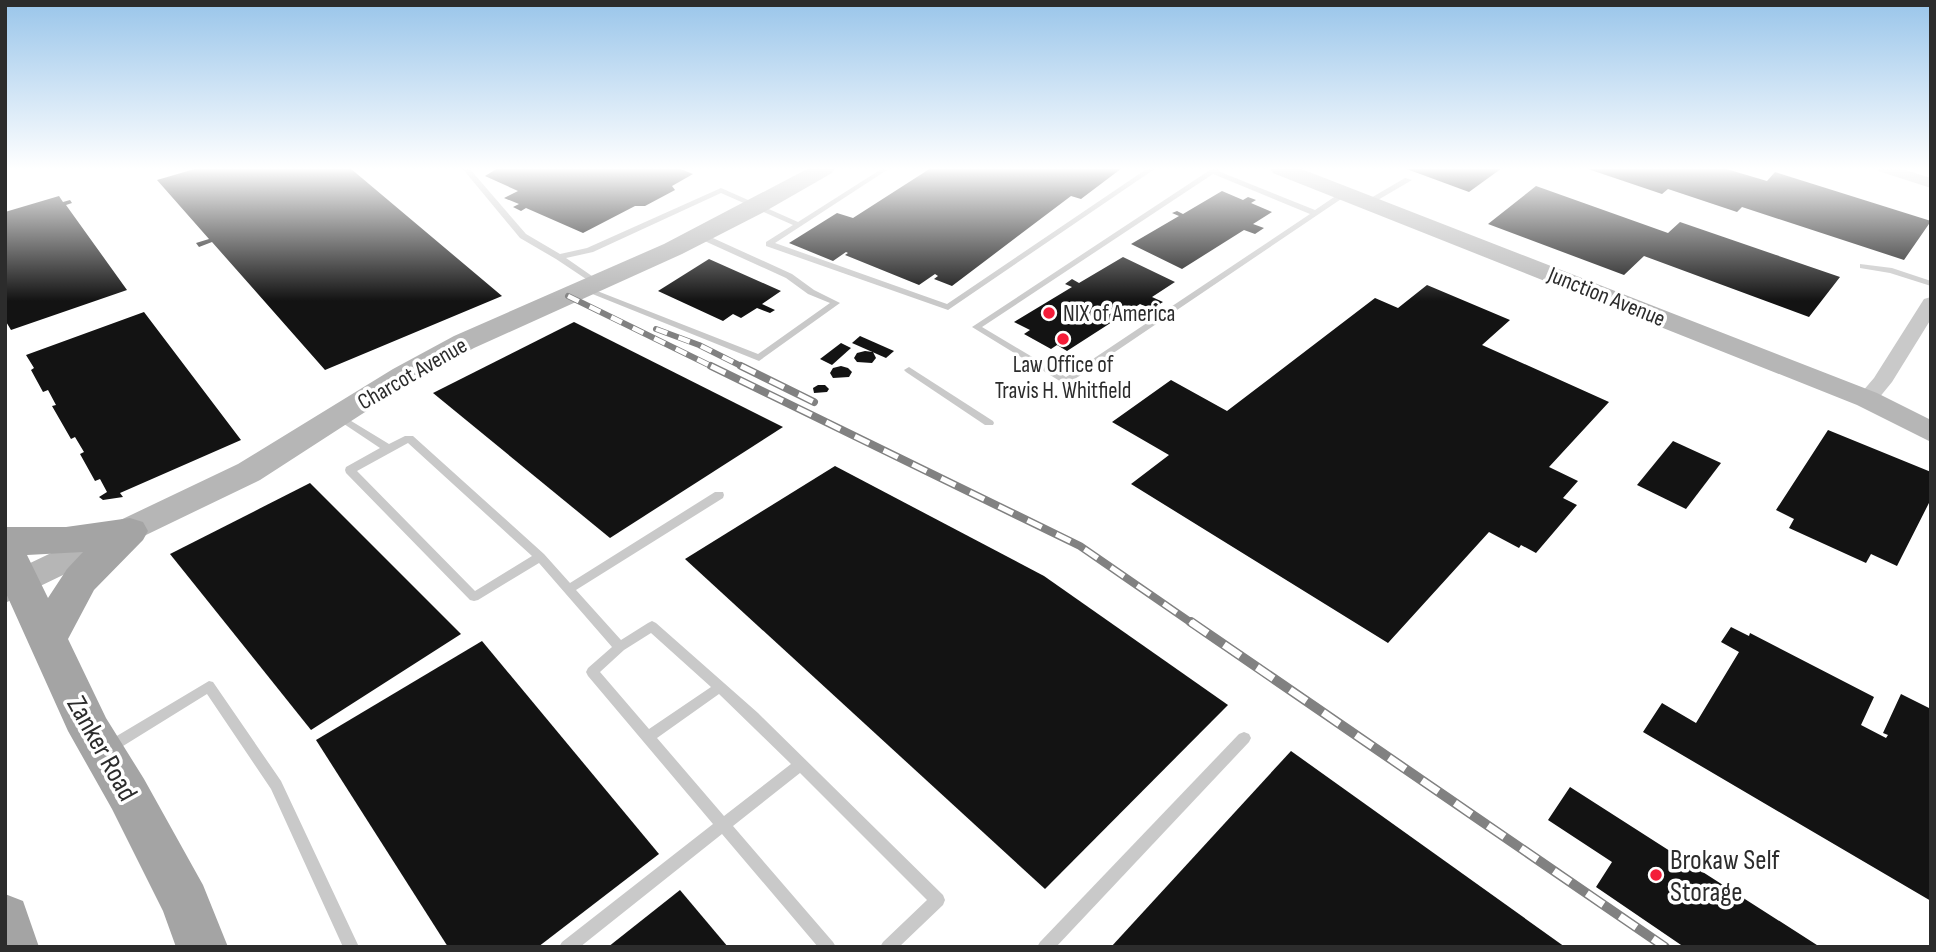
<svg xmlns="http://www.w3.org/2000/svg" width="1936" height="952" viewBox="0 0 1936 952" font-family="'Sofia Sans Condensed',sans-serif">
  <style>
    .building { fill: #131313 }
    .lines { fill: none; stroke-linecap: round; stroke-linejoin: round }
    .lane { fill: #c9c9c9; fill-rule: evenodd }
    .street { fill: #c9c9c9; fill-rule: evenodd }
    .secondary { fill: #b6b6b6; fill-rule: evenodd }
    .primary { fill: #a4a4a4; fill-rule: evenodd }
    .rail-far2-casing { stroke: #818181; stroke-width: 6 }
    .rail-far1-casing { stroke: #818181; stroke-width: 8 }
    .rail-casing { stroke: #818181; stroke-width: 10 }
    .rail-far2 { stroke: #fff; stroke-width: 4.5; stroke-dasharray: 12; stroke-linecap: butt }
    .rail-far1 { stroke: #fff; stroke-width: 5; stroke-dasharray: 16; stroke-linecap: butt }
    .rail { stroke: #fff; stroke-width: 7; stroke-dasharray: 20; stroke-linecap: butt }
    .poi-dot { fill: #f41d39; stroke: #fff; stroke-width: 2.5 }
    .labels { text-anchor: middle; stroke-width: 7; stroke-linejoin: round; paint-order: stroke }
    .street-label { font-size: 23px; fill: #2c2c2c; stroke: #fff }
    .poi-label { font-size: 23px; fill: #2c2c2c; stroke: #fff; text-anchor: start }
    .near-street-label { font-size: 28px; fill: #2c2c2c; stroke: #fff }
    .near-poi-label { font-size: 28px; fill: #2c2c2c; stroke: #fff; text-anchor: start }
  </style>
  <rect width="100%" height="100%" fill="#fff"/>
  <g class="building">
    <path d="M198 168H350L502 296 325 370 212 242 199 247 196 243 209 239 157 180Z"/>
    <path d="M498 168H678L693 174 672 186 675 190 645 206H635L583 233 526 208 521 211 513 207 519 204 504 198 518 191 485 176Z"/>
    <path d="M931 168H1122L1081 199 1071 196 952 286 934 279 938 276 935 274 919 285 845 255 848 253 846 252 833 261 789 243 837 213 853 218Z"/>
    <path d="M1404 168H1502L1469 192Z"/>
    <path d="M1585 168H1723L1767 181 1775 172 1931 221 1904 260 1742 207 1737 212 1668 189 1662 194Z"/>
    <path d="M1536 186 1668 233 1680 222 1840 277 1809 317 1644 256 1624 275 1488 224Z"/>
    <path d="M1222 191 1243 200 1248 197 1256 200 1251 203 1272 212 1253 224 1264 228 1255 234 1244 230 1182 269 1131 244 1179 216 1172 213 1177 211 1183 214Z"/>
    <path d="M59 196 63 202 70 200 72 203 66 205 127 290 11 330 5 320V212Z"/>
    <path d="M1123 257 1175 282 1152 297 1163 302 1151 309 1140 304 1067 351 1057 345 1051 349 1024 334 1030 330 1014 322 1072 287 1065 284 1072 279 1079 283Z"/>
    <path d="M709 259 781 291 762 304 775 310 770 313 757 308 741 318 733 314 723 321 658 291Z"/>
    <path d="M1427 285 1510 320 1482 345 1609 402 1549 467 1578 481 1563 498 1577 505 1536 553 1521 545 1519 548 1489 532 1388 643 1131 484 1169 455 1112 422 1171 380 1227 411 1375 298 1398 308Z"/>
    <path d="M144 312 241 440 120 493 123 497 103 500 99 497 107 492 100 479 95 481 80 454 84 452 75 437 71 439 52 406 56 405 48 390 43 392 31 370 34 368 26 355Z"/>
    <path d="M574 322 783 427 610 538 433 393Z"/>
    <path d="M860 336 894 351 886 358 852 343Z"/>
    <path d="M841 343 851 348 832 365 820 359Z"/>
    <path d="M865 351 873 352 876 358 872 363 857 362 854 358 857 353Z"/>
    <path d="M841 366 848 368 852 372 849 377 833 378 830 373 833 368Z"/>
    <path d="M818 385H825L829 389 827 392 814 393 813 388Z"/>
    <path d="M1828 430 1931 472V499L1897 566 1871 554 1866 563 1789 528 1794 519 1776 510Z"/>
    <path d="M1673 441 1721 463 1686 509 1637 485Z"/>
    <path d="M835 466 1044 576 1228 705 1045 889 685 559Z"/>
    <path d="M310 483 461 634 311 730 170 554Z"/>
    <path d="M1731 627 1749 636 1750 633 1874 697 1861 725 1886 738 1888 735 1883 733 1901 694 1931 709V901L1643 732 1662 703 1696 723 1739 652 1721 642Z"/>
    <path d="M482 641 659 854 538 947H448L316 740Z"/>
    <path d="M1291 751 1565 947H1111Z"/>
    <path d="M1570 787 1820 947H1684L1596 887 1612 862 1548 820Z"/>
    <path d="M680 890 728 947H608Z"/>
  </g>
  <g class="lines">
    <g class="lane">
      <path d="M462 168H469L526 234 560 254 587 248 721 188 798 222 883 168H890L775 243 947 304 1148 168H1156L948 310 766 246V242L793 225 721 193 593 252 566 258 602 283 598 286 595 285 556 259 520 238Z"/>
      <path d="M1213 168H1220L1218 171 1315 210 1343 191 1350 193 1069 383H1063L972 327ZM1213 174 1310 214 1066 377 982 327Z"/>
      <path d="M1405 178 1412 180 1371 204 1364 202Z"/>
      <path d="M698 234H704L792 274 814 290 840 303 759 361 580 289 581 287H587L758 354 830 303 808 294 786 278 698 238Z"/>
      <path d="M1860 264 1892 268 1931 281V286L1890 273 1860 268Z"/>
      <path d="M909 367 993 421 994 423 993 425H985L906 372 904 370Z"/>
      <path d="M338 413 389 444 405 436H413L544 554 570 583 715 492H723L724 495 723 498 576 590 621 640 648 623 652 621 656 623 758 713 943 895 945 900 943 905 899 947H880L883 942 927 900 800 773 733 826 833 942 836 947H818L722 834 580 947H559L562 942 713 824 588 676 586 672 588 668 612 647 539 563 478 600 474 601 470 600 346 473 345 470 346 467 380 448 335 418 333 416ZM408 443 532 556 475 591 357 471ZM651 633 711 687 649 729 600 672 624 650ZM719 694 791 764 724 816 657 738Z"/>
      <path d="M209 681 213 682 281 781 359 947H343L271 789 207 694 115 751 110 753 105 751 103 747 105 743Z"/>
      <path d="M1244 732 1249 734 1251 738 1249 742 1056 947H1037L1040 942 1239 734Z"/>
    </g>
    <g class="street">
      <path d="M1876 168H1899L1931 178V188L1878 171Z"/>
      <path d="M1931 297V319L1892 382 1874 404H1860L1856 399 1874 378 1924 299Z"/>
    </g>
    <g class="secondary">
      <path d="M809 168H835L832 173 764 212 682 254 474 348 413 381 260 480 5 603V575L238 464 393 369 454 336 664 244Z"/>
      <path d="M1270 168H1299L1877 393 1931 420V442L1857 405 1273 173Z"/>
    </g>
    <g class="primary">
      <path d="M130 518 143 522 148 531 143 540 94 590 68 639 106 718 144 779 203 885 228 947H176L163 911 112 809 68 731 5 591V527H66ZM83 552 67 569 48 598 27 555Z"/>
      <path d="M5 894 23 901 39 947H5Z"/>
    </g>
    <g class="rail-far2-casing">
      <g id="rail-far2">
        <path d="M568 296 715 368"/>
        <path d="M656 329 699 345 745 368"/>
      </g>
    </g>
    <g class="rail-far1-casing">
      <g id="rail-far1">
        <path d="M711 366 1080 546 1193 624"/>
        <path d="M741 366 814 402"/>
      </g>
    </g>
    <g class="rail-casing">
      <path id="rail" d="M1191 622 1665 947"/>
    </g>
    <use href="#rail-far2" class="rail-far2"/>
    <use href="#rail-far1" class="rail-far1"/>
    <use href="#rail" class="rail"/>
  </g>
  <linearGradient id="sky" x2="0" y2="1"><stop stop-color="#99c5ea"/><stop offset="0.56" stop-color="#fff"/><stop offset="1" stop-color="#fff" stop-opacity="0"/></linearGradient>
  <rect width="1936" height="301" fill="url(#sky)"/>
  <g class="poi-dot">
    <circle cx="1049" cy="313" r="7"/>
    <circle cx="1063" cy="339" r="7"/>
    <circle cx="1656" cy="875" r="7"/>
  </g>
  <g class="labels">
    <g class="street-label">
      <text transform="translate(1607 296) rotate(22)" y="8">Junction Avenue</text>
      <text transform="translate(412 373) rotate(-30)" y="8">Charcot Avenue</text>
    </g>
    <g class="poi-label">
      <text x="1063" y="321">NIX of America</text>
      <text x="1063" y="372" text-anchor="middle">Law Office of<tspan x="1063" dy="26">Travis H. Whitfield</tspan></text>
    </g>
    <g class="near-street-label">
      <text transform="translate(103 748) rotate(61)" y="10">Zanker Road</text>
    </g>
    <g class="near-poi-label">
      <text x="1670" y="869">Brokaw Self<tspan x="1670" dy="32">Storage</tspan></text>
    </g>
  </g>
  <rect width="1936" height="952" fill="none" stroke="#2c2c2c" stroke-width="14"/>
</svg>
